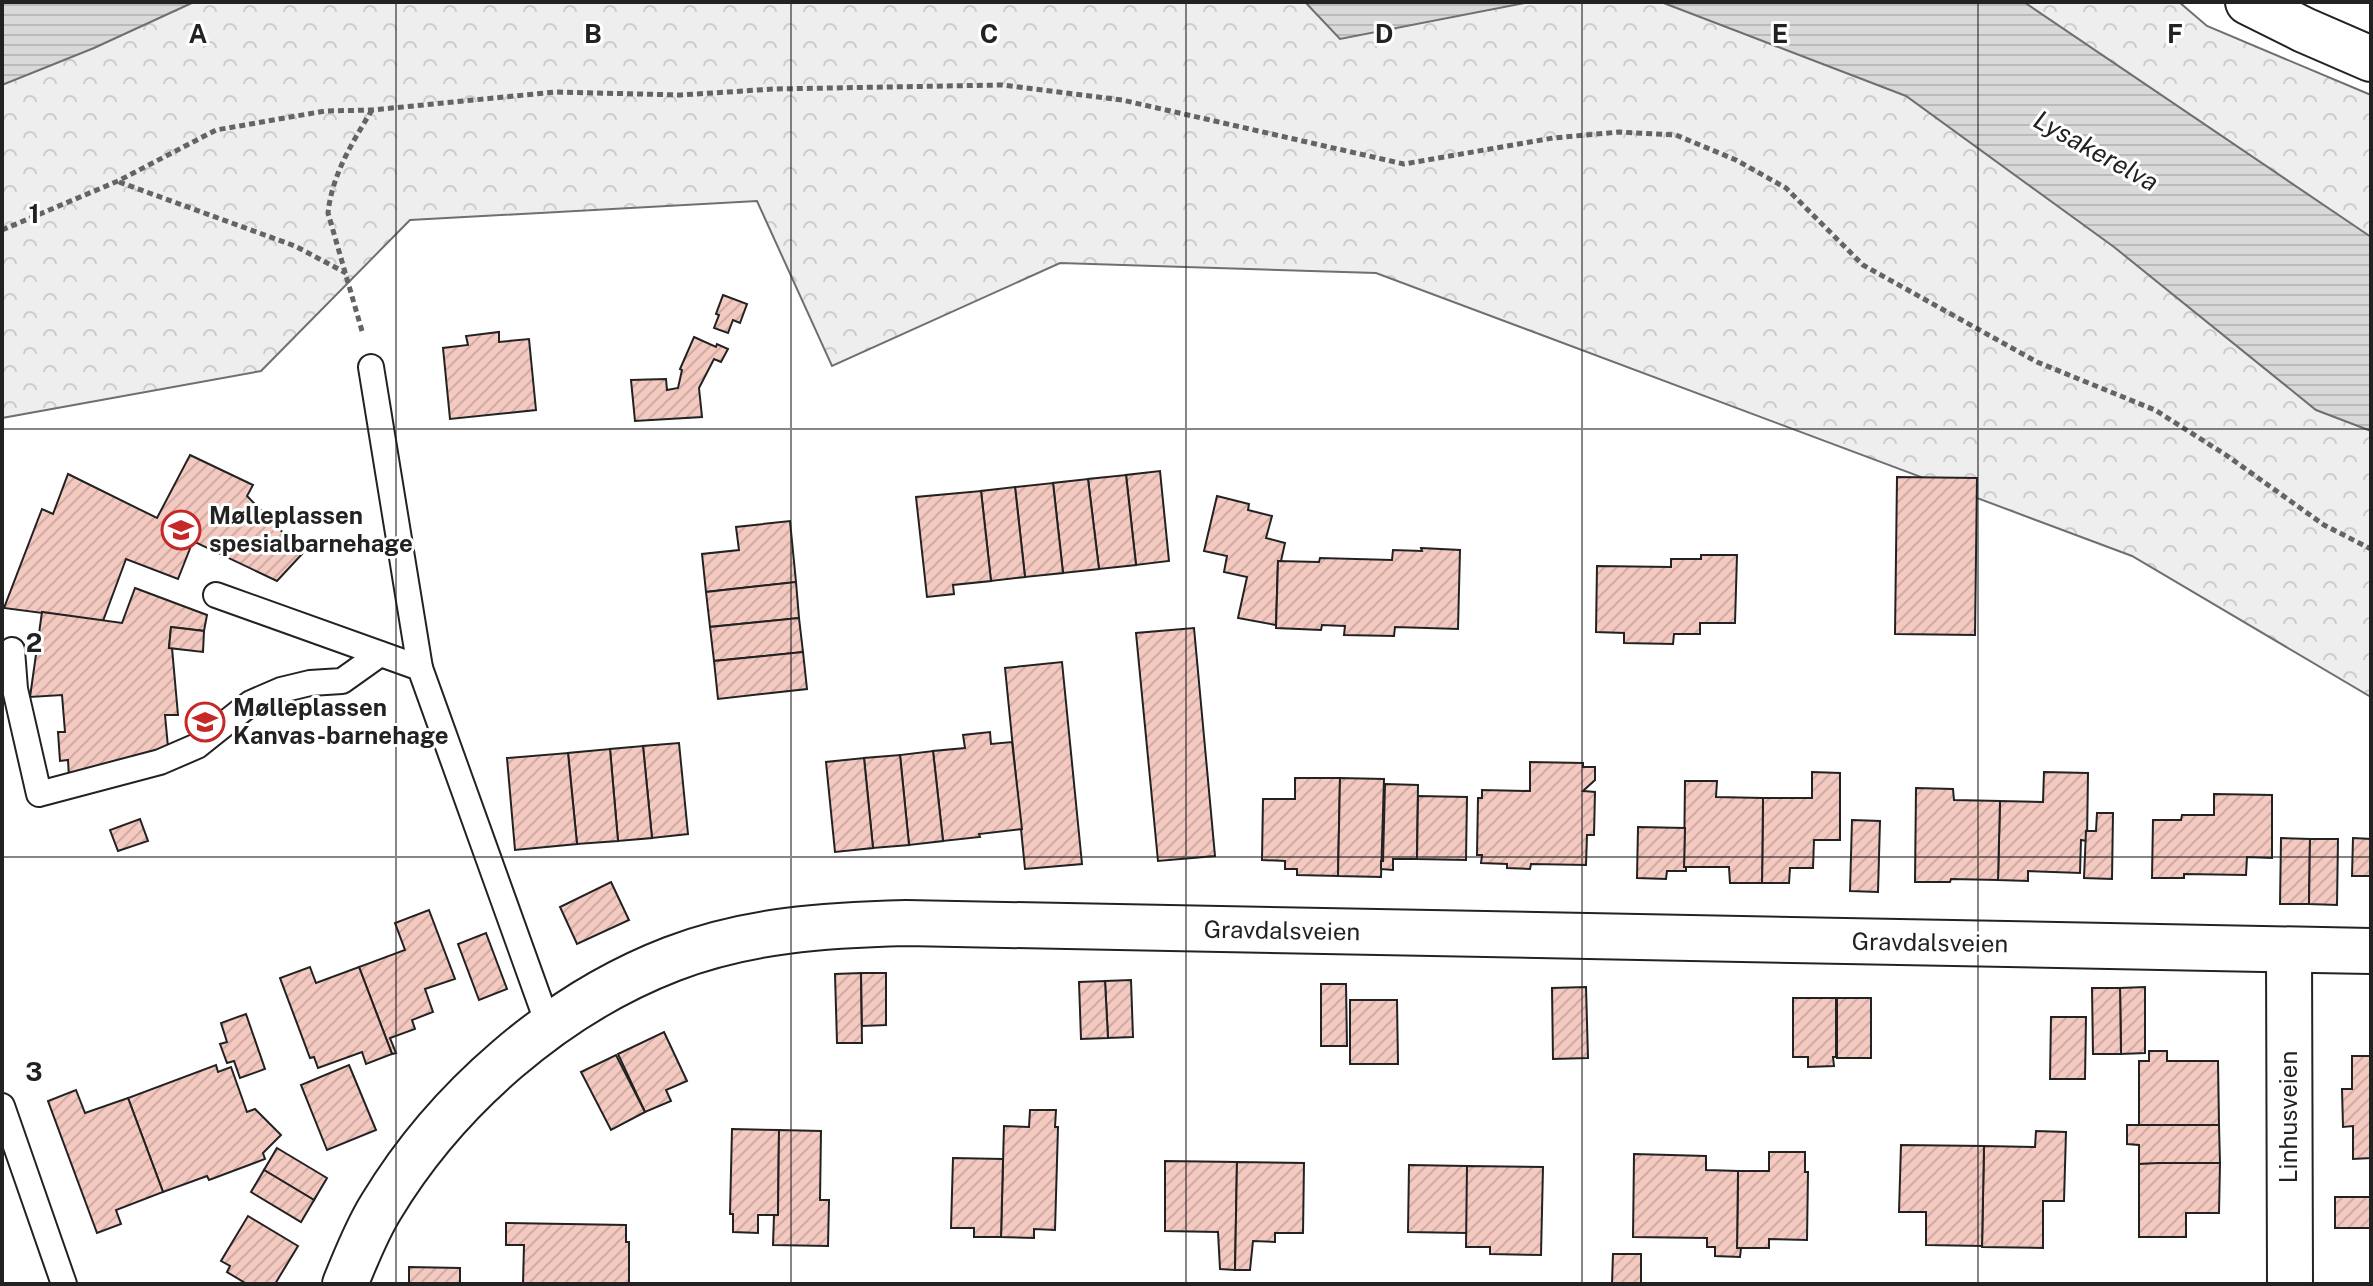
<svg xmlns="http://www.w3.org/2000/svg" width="2373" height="1286" viewBox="0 0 2373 1286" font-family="'Public Sans',sans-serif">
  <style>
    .forest { fill: url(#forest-crowns); stroke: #6f6f6f; stroke-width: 2 }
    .water { fill: url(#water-rules); stroke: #6f6f6f; stroke-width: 2 }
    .building { fill: url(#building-hatch); stroke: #222; stroke-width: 2 }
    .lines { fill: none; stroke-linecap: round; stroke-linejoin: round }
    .service-casing { stroke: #222; stroke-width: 28 }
    .minor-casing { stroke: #222; stroke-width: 48 }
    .path { stroke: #646464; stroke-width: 5; stroke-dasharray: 6 4; stroke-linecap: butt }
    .service { stroke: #fff; stroke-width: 24 }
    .minor { stroke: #fff; stroke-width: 44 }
    .grid { fill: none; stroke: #222; stroke-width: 2; stroke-opacity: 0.55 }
    .labels { text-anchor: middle; stroke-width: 6; stroke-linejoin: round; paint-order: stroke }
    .poi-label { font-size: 24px; font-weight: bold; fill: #222; stroke: #fff; text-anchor: start }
    .street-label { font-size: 24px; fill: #222; stroke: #fff }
    .water-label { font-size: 26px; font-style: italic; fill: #222; stroke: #fff }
    .grid-label { font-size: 26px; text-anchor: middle; font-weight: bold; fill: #222; stroke: #fff; stroke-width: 6; stroke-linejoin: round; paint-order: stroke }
  </style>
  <defs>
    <pattern id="forest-crowns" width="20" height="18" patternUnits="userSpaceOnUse" patternTransform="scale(2)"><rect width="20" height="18" fill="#eee"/><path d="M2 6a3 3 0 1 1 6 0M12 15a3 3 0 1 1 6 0" fill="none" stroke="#ccc"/></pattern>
    <pattern id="water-rules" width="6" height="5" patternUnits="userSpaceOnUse" patternTransform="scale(2)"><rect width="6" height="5" fill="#d9d9d9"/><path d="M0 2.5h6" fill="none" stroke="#bababa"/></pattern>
    <pattern id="building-hatch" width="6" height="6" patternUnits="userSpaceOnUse" patternTransform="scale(2)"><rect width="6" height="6" fill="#f3c9c0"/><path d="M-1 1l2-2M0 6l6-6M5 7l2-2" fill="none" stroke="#d0aca5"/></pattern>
  </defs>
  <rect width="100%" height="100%" fill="#fff"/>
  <path class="forest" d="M2 2H2179L2207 26 2371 95V697L2132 556 1376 273 1060 263 832 366 757 201 410 220 261 371 2 418Z"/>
  <g class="water">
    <path d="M2 2H194L94 48 2 85Z"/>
    <path d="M1305 2H1530L1340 39Z"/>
    <path d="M1661 2H2024L2371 237V431L2316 410 2114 247 1906 96Z"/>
  </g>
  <g class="building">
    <path d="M723 295 747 304 740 323 733 320 728 333 714 328 719 315 716 314Z"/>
    <path d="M499 332V342L529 339 536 410 450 419 443 348 468 345 466 336Z"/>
    <path d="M694 337 716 347 717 344 728 349 721 362 714 359 699 388 702 417 635 421 631 380 666 379 667 390 678 388 682 370 680 369Z"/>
    <path d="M190 455 253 485 247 496 303 553 277 581 193 541 178 579 126 559 103 621 4 608 42 509 53 514 68 474 157 518Z"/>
    <path d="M1160 471 1169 561 1136 565 1126 475Z"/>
    <path d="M1126 475 1136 565 1099 569 1088 479Z"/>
    <path d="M1897 477 1977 478 1975 635 1895 634Z"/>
    <path d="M1088 479 1099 569 1063 573 1053 483Z"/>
    <path d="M1053 483 1063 573 1025 577 1015 487Z"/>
    <path d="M1015 487 1025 577 991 581 981 491Z"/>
    <path d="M981 491 991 581 953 585 954 594 927 597 916 497Z"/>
    <path d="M1217 496 1249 504 1248 510 1272 516 1266 538 1285 543 1281 561H1278L1276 625 1238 618 1247 577 1224 572 1227 556 1204 551Z"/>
    <path d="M790 521 796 582 706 592 702 554 739 550 736 527Z"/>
    <path d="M1421 548 1460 550 1458 629 1395 627 1394 636 1344 635 1345 626 1322 625 1321 630 1276 628 1278 561 1319 562 1320 558 1392 560 1393 550 1422 551Z"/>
    <path d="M1701 555H1737L1735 623H1700V634H1674L1673 644 1624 643V633L1596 632 1597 566 1671 567V559H1701Z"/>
    <path d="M796 582 799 618 710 627 706 592Z"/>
    <path d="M135 588 207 615 204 631 171 627 169 648H172L178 715H165L168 747 69 778 68 760 60 761 58 732H65L62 695 30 697 42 612 122 623Z"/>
    <path d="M799 618 803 652 714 661 710 627Z"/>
    <path d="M171 627 204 631 203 652 169 648Z"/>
    <path d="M1194 628 1215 856 1158 861 1136 633Z"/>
    <path d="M803 652 807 689 718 699 714 661Z"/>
    <path d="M1062 662 1082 864 1025 869 1005 668Z"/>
    <path d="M990 732 991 744 1012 742 1022 829 979 834 980 837 943 841 933 751 965 748 963 735Z"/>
    <path d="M679 743 688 834 652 838 643 746Z"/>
    <path d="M643 746 652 838 618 841 610 749Z"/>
    <path d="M610 749 618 841 577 844 568 753Z"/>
    <path d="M933 751 943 841 909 845 900 755Z"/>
    <path d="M568 753 577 844 515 850 507 758Z"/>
    <path d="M900 755 909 845 873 848 864 758Z"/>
    <path d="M864 758 873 848 835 852 826 762Z"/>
    <path d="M1530 762 1583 763V767H1595V780L1583 791 1595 792 1594 835H1587L1586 865 1531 864 1530 869 1507 868V864L1481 863 1482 855H1477L1478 798H1482V790L1530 791Z"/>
    <path d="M1812 772 1840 773V840H1814L1813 868H1790L1789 883H1762L1763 798H1812Z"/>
    <path d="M2044 772 2088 773 2087 841 2081 840 2080 873 2028 871V881L1998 880 2000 801 2043 802Z"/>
    <path d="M1295 778H1340L1338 876 1297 875V869H1285V861L1262 860 1263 799H1295Z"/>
    <path d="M1340 778 1384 779 1381 877 1338 876Z"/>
    <path d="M1685 781H1717L1716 797 1763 798 1762 883H1730L1729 867H1684Z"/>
    <path d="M1385 784 1418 785 1417 859H1393V870L1381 869V861H1383Z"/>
    <path d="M1916 788 1953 789 1954 800 2000 801 1998 880 1951 879 1950 882H1915Z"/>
    <path d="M2214 794 2272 795V858L2247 857 2246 875 2184 874V878H2152L2153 820H2181L2182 815H2214Z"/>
    <path d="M1418 796 1467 797 1466 860 1417 859Z"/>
    <path d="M2097 813H2113L2112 879 2084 878 2086 831H2096Z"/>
    <path d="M140 819 148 841 118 851 110 830Z"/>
    <path d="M1852 820 1880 821 1878 892 1850 891Z"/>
    <path d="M1638 827 1685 828 1684 867H1686V871H1667L1666 879 1637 878Z"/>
    <path d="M2281 838 2310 839 2309 904H2280Z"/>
    <path d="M2353 838 2371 839V876H2352Z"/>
    <path d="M2310 839H2338L2337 905 2309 904Z"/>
    <path d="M611 882 629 920 577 944 560 907Z"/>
    <path d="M429 910 455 979 425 989 433 1012 412 1020 415 1029 390 1038 396 1053 392 1054 359 967 405 950 395 923Z"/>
    <path d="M486 933 507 989 479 1000 458 944Z"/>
    <path d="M310 967 316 983 359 967 392 1054 366 1064 362 1052 318 1068 314 1057 310 1058 280 978Z"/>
    <path d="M861 973 862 1043H837L835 974Z"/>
    <path d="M861 973H886V1025L862 1026Z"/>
    <path d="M1131 980 1133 1037 1108 1038 1105 981Z"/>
    <path d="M1105 981 1108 1038 1081 1039 1079 982Z"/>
    <path d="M1321 984H1346L1347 1046H1321Z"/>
    <path d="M1586 987 1588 1058 1553 1059 1552 988Z"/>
    <path d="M2145 987V1053L2121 1054 2120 988Z"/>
    <path d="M2092 988H2120L2121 1054H2093Z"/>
    <path d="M1793 998H1836V1057H1833L1834 1066 1808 1067V1057H1793Z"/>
    <rect x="1837" y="998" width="34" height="60"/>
    <path d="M1350 1000H1397L1398 1064H1350Z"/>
    <path d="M246 1014 265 1069 240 1078 234 1061 227 1063 220 1044 227 1042 221 1023Z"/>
    <path d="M2051 1017H2086L2085 1079H2050Z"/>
    <path d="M664 1032 687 1081 666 1090 671 1101 645 1112 618 1054Z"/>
    <path d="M2149 1051H2167V1061H2218L2219 1125H2139V1061H2149Z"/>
    <path d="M616 1055 645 1112 611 1130 581 1072Z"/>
    <path d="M2352 1056H2371V1158L2353 1159V1126L2343 1127 2342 1089H2352Z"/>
    <path d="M216 1065 218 1072 231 1067 247 1112 255 1109 281 1135 263 1153 265 1159 209 1180 207 1176 163 1192 128 1098Z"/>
    <path d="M349 1065 376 1130 327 1150 301 1085Z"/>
    <path d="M76 1090 85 1113 128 1098 163 1192 116 1210 121 1224 97 1233 48 1101Z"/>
    <path d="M1030 1110H1056L1055 1127H1058L1055 1230 1034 1229V1238L1001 1237 1004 1126 1029 1127Z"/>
    <path d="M2127 1125H2219L2220 1163 2139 1164V1145L2127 1144Z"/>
    <path d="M732 1129 779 1130 778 1215H758V1233L733 1232V1214H730Z"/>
    <path d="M779 1130 821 1131 820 1200H829L828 1246 773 1245 774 1215H778Z"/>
    <path d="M2036 1131 2066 1132 2064 1201H2043V1248L1982 1247 1984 1146 2035 1147Z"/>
    <path d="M1901 1145 1984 1146 1982 1246 1926 1245V1212H1899Z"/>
    <path d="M277 1148 327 1178 314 1200 264 1170Z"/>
    <path d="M1769 1152H1805V1172H1808L1807 1240 1769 1239V1248H1737L1738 1171H1769Z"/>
    <path d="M1634 1154 1706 1156V1170L1738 1171 1737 1248H1741L1740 1257 1715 1256V1247H1707V1238L1633 1237Z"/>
    <path d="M953 1158 1003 1159 1001 1237H974V1228H951Z"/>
    <path d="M1165 1161 1237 1162 1235 1270 1220 1269 1218 1232 1165 1231Z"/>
    <path d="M1237 1162 1304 1163 1303 1233H1275V1242L1253 1241 1250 1270H1235Z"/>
    <path d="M2159 1163H2220L2219 1213H2186V1237H2139V1164Z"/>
    <path d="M1409 1165 1467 1166V1233L1408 1232Z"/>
    <path d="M1467 1166 1543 1167 1541 1255 1490 1254V1247H1466Z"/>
    <path d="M264 1170 314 1200 301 1222 251 1192Z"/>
    <rect x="2335" y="1197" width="36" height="31"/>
    <path d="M248 1216 298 1246 275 1284H247L227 1272 230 1266 221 1261Z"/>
    <path d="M506 1223 626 1225V1242H629V1284H523L524 1245H506Z"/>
    <path d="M1613 1254H1641V1284H1612Z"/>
    <path d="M409 1267 460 1268V1284H409Z"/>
  </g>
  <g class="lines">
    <g class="service-casing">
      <g id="service">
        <path d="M371 367 420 668"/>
        <path d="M216 595 420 668 549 1027"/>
        <path d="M12 650 15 689 39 794 160 762 197 746 251 703 281 690 310 683 342 681 380 654"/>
        <path d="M2 1106 64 1284"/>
      </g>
    </g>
    <g class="minor-casing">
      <g id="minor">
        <path d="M2248 2 2304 30 2371 59"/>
        <path d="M2289 950 2290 1284"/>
        <path d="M345 1284C356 1258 366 1231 381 1207 446 1099 555 1004 672 959 747 930 826 925 906 923L2371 951"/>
      </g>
    </g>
    <g class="path">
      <path d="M119 182 295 246 346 273"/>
      <path d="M2 230 118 181 216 130 325 111 372 110 555 92 681 95 774 89 1002 85 1122 100 1404 164 1553 138 1619 132 1676 135 1736 160 1786 188 1863 265 2037 362 2155 410 2226 455 2324 525 2371 549"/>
      <path d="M362 331 328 213C332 175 352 143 372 110"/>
    </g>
    <use href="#service" class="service"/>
    <use href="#minor" class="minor"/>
  </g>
  <path class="grid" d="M396 2V1284M791 2V1284M1186 2V1284M1582 2V1284M1978 2V1284M2 429H2371M2 857H2371"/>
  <defs>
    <g id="school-ring" transform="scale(2)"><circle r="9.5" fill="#fff" stroke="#c62828" stroke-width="1.5"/><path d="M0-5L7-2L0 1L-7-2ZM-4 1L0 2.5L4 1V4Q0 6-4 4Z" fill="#c62828"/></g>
  </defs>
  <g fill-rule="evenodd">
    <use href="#school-ring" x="181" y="530"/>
    <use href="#school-ring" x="205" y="722"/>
  </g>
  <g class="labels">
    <g class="poi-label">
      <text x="209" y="524">Mølleplassen<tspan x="209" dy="28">spesialbarnehage</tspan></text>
      <text x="233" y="716">Mølleplassen<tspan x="233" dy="28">Kanvas-barnehage</tspan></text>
    </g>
    <g class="street-label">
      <text transform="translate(1282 931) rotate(1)" y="8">Gravdalsveien</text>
      <text transform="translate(1930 943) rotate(1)" y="8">Gravdalsveien</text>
      <text transform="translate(2289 1117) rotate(-90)" y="8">Linhusveien</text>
    </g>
    <g class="water-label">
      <text transform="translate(2096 151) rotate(29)" y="9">Lysakerelva</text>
    </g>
  </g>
  <g class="grid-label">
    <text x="198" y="43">A</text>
    <text x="593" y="43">B</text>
    <text x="989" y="43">C</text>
    <text x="1384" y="43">D</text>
    <text x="1780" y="43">E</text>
    <text x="2175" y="43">F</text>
    <text x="34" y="223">1</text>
    <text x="34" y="652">2</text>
    <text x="34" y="1081">3</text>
  </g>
  <rect width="2373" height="1286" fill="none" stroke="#222222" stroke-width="8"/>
</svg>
